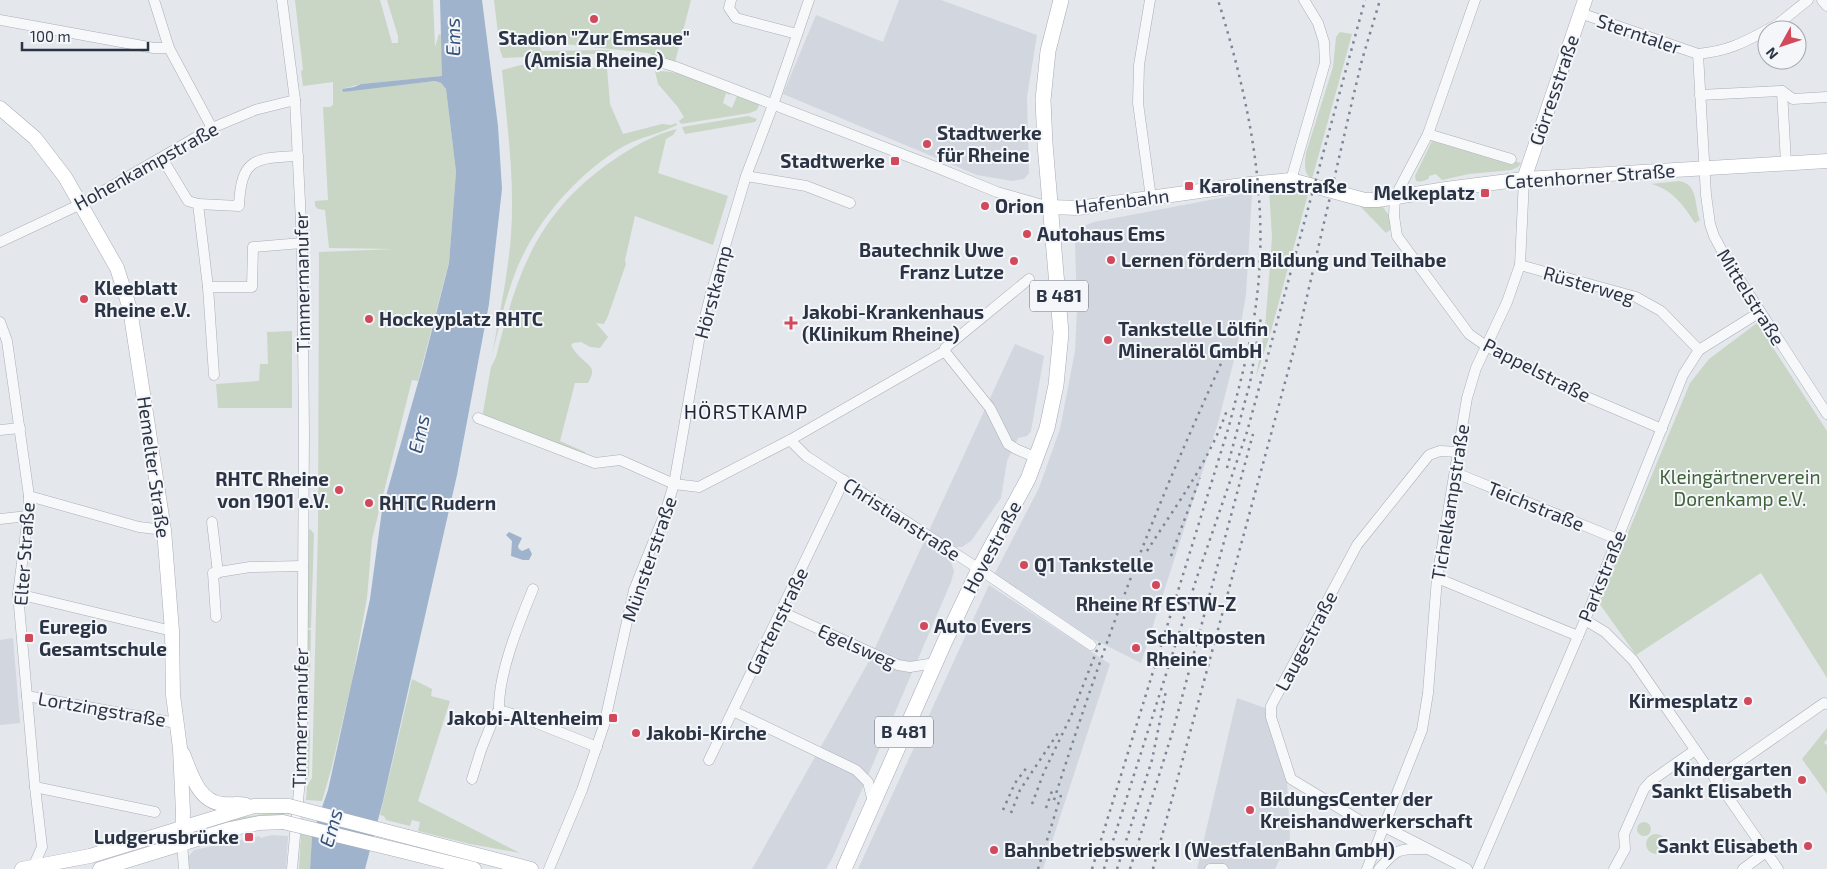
<svg xmlns="http://www.w3.org/2000/svg" width="1827" height="869" viewBox="0 0 1827 869" font-family="'Exo 2',sans-serif">
  <style>
    .built { fill: #d2d6de }
    .green { fill: #c9d6c5 }
    .water { fill: #9fb4cc }
    .lines { fill: none; stroke-linecap: round; stroke-linejoin: round }
    .street-casing { stroke: #a9aeb7; stroke-width: 11 }
    .secondary-casing { stroke: #a9aeb7; stroke-width: 15 }
    .primary-casing { stroke: #a3abb8; stroke-width: 16 }
    .street { stroke: #f7f8fa; stroke-width: 10 }
    .secondary { stroke: #fff; stroke-width: 14 }
    .primary { stroke: #fff; stroke-width: 15 }
    .rail { stroke: #7d8696; stroke-width: 2.5; stroke-dasharray: 2.5 5; stroke-linecap: butt }
    .secondary-bridge-casing { stroke: #a9aeb7; stroke-width: 15; stroke-linecap: butt }
    .secondary-bridge { stroke: #fff; stroke-width: 14 }
    .poi-dot { fill: #d1495b; stroke: #f4f6f9; stroke-width: 2 }
    .labels { text-anchor: middle; stroke-width: 4; stroke-linejoin: round; paint-order: stroke }
    .shield { fill: #f4f6f9; stroke: #676e7b; stroke-width: 1 }
    .shield-label { font-size: 18px; font-weight: bold; fill: #2b3445 }
    .street-label { font-size: 19px; fill: #2b3445; stroke: #f4f6f9 }
    .poi-label { font-size: 19px; font-weight: bold; fill: #2b3445; stroke: #f4f6f9; text-anchor: start }
    .park-label { font-size: 19px; fill: #3f6138; stroke: #f4f6f9 }
    .water-label { font-size: 20px; font-style: italic; fill: #34527a; stroke: #f4f6f9 }
    .neighbourhood-label { font-size: 20px; letter-spacing: 1px; fill: #1d2536; stroke: #f4f6f9 }
  </style>
  <rect width="100%" height="100%" fill="#e4e7ec"/>
  <g class="built">
    <path d="M899 0H941L1037 35 1027 97 1029 173 1024 179 1012 181 977 175 783 94 816 15 883 42Z"/>
    <path d="M1252 192 1246 295 1236 352 1218 423 1141 663 1091 638 995 573 1039 488 1060 429 1075 351 1077 310 1075 241 1080 232 1084 226 1094 222Z"/>
    <path d="M1015 344 1044 356 1031 431 1027 436 1018 438 1007 461 1001 498 971 541 962 547H957L950 559 954 571 951 582 833 857 826 869H752L869 661Z"/>
    <path d="M989 585 1110 664 1043 869H858Z"/>
    <path d="M13 638 20 723 0 725V640Z"/>
    <path d="M1237 698 1265 708 1287 781 1290 839 1275 869H1197Z"/>
    <path d="M272 835 288 836 286 869H187L188 857 194 850 260 836V838Z"/>
  </g>
  <g class="green">
    <path d="M295 0H380L392 43H398V36L387 0H433L435 47 439 34 441 35 443 76 361 84 342 89 343 92 360 89 435 81 441 83 446 89 456 172 449 262 418 381 412 380 372 539 367 598 352 681 331 770 322 801 306 800 307 786 312 778 318 527 319 252 394 249 329 248 325 210 318 209 315 206V201L328 200 323 107H330L333 105V82L303 86 301 71 303 70Z"/>
    <path d="M494 0H691L675 62 648 53 536 41 542 51 610 50V53L503 58 500 50Z"/>
    <path d="M1340 32 1352 34 1312 179C1303 174 1305 162 1306 153L1333 67 1336 37Z"/>
    <path d="M521 65 607 68 610 104 623 134 662 124 671 125 676 123 677 125C660 134 640 137 624 146 578 173 538 219 517 268 506 296 499 326 492 356 499 316 508 275 511 235 515 180 507 124 502 70Z"/>
    <path d="M655 71C682 70 707 84 731 93L730 95 726 93 723 103 732 108 737 96 756 102 759 105 757 110 750 113 681 124 679 121 684 117 677 106 658 84Z"/>
    <path d="M748 116 757 119 755 122 685 134 682 127Z"/>
    <path d="M677 129 673 135 666 139 658 173 728 196 713 245 635 216 625 260 626 264 608 316 604 324 596 323 608 337 600 348 590 347 581 342 573 343 571 345C573 349 576 353 579 356 590 367 597 367 588 383H575L560 441 585 452V457L485 417 483 412 491 367 496 357C517 273 537 213 612 161 631 148 654 134 677 129Z"/>
    <path d="M1432 141 1512 165 1514 161 1521 163 1518 167 1511 170 1469 174 1442 180 1436 174 1429 176V178C1426 181 1420 182 1416 181L1415 176Z"/>
    <path d="M1679 181C1699 184 1694 206 1700 220L1695 223C1684 206 1672 189 1651 184Z"/>
    <path d="M1289 188 1308 194 1271 331 1256 377 1265 327 1270 265 1272 237 1269 189Z"/>
    <path d="M1359 205 1383 207 1390 217V230L1386 233Z"/>
    <path d="M1757 323 1827 431V678L1761 573 1636 655 1599 603 1690 383 1709 359Z"/>
    <path d="M292 331V408H218L216 384 259 381 260 364H268L267 332Z"/>
    <path d="M310 529 314 534 311 628H308V530Z"/>
    <path d="M307 630H311L309 718H306Z"/>
    <path d="M412 679 432 689 431 696 450 701 418 801 520 853 470 844 418 831 420 822 412 820 410 826 386 820 384 816 380 815Z"/>
    <path d="M1827 728V739L1824 743 1827 745V794L1802 759Z"/>
    <path d="M306 730H310L309 775 304 785Z"/>
    <path d="M278 812 285 813 284 819 215 829 214 825 236 818Z"/>
    <circle cx="1644" cy="829" r="7"/>
    <path d="M301 834 312 836 310 869H299Z"/>
    <circle cx="1656" cy="844" r="10"/>
  </g>
  <g class="water">
    <path d="M440 0H482L498 126 502 189 489 304 457 475 383 801 365 869H310L312 836 328 790 370 599 382 510 423 365 449 263 456 172 446 89 441 83 435 81 343 92 342 89 354 87 361 84 442 76Z"/>
    <path d="M509 532 522 538 518 546 519 549 522 551 529 548 532 554 529 560H523L511 556 512 541 506 535Z"/>
  </g>
  <g class="lines">
    <g class="street-casing">
      <g id="street">
        <path d="M154 0 169 48 212 128"/>
        <path d="M282 0 295 100 302 243 304 433 302 756 292 869"/>
        <path d="M731 0 729 8 736 18 797 34"/>
        <path d="M1150 0 1139 65 1138 103 1151 198"/>
        <path d="M1475 0 1428 134 1395 197 1394 216 1397 236 1469 334 1486 346 1573 391 1662 429"/>
        <path d="M1822 0 1827 6"/>
        <path d="M1580 13 1698 54"/>
        <path d="M0 20 154 48H169"/>
        <path d="M1767 30C1741 44 1727 51 1698 54L1706 195 1710 224 1714 236 1728 262 1827 414"/>
        <path d="M1767 30 1778 24 1808 0"/>
        <path d="M653 60 676 67 938 168 997 192 1050 207"/>
        <path d="M1782 91 1786 163"/>
        <path d="M1700 95 1782 91 1793 99 1827 97"/>
        <path d="M1428 134 1511 159"/>
        <path d="M162 158 188 201 198 204 208 287"/>
        <path d="M746 176 806 186 850 203"/>
        <path d="M1291 180 1325 63 1324 42 1318 23 1304 0"/>
        <path d="M198 204 239 206C241 158 255 158 298 156"/>
        <path d="M0 242 81 204 212 128 255 110 295 100"/>
        <path d="M1520 265 1636 297 1661 311 1699 350"/>
        <path d="M1029 279 945 348 946 353 990 408 1008 444 1016 449 1037 458"/>
        <path d="M0 322 7 341 29 496 28 516 18 594 35 787 42 847 33 867"/>
        <path d="M214 375 208 287H252L253 247 302 243"/>
        <path d="M478 418 595 463 620 460 674 484 699 487 790 440 945 351"/>
        <path d="M0 430 20 428"/>
        <path d="M790 440 806 456 979 569 1091 645"/>
        <path d="M1459 452 1440 451 1429 455 1357 545 1271 706V717L1291 779 1364 823 1385 827 1467 869"/>
        <path d="M1456 473 1617 539"/>
        <path d="M29 496 139 527 164 530"/>
        <path d="M0 519 28 516"/>
        <path d="M212 522 218 573"/>
        <path d="M1437 578 1578 636"/>
        <path d="M533 589C519 623 498 674 499 710L519 716 597 747"/>
        <path d="M18 594 172 631"/>
        <path d="M782 612 898 665 910 667 935 663"/>
        <path d="M216 617 213 573 250 567 303 566"/>
        <path d="M1585 620 1605 632 1633 660 1778 869"/>
        <path d="M27 696 176 723"/>
        <path d="M733 711 856 770 868 782 873 802"/>
        <path d="M709 760 844 480"/>
        <path d="M472 779 481 750 495 715 499 710"/>
        <path d="M1715 779 1824 703 1827 704"/>
        <path d="M35 787 155 812"/>
        <path d="M182 843 184 869"/>
        <path d="M549 869 582 790 604 725 634 590 665 513 674 484 699 341 711 293 746 176 773 105 809 0"/>
        <path d="M1210 869H1223"/>
        <path d="M1367 869 1422 730 1428 693 1437 578 1467 398 1476 368 1507 302 1520 265 1524 179"/>
        <path d="M1379 869C1398 848 1398 849 1425 849"/>
        <path d="M1478 869 1585 620 1683 375 1699 350 1760 312"/>
        <path d="M1614 869 1625 849 1624 834 1644 789 1651 781 1695 750"/>
        <path d="M1743 869 1766 852"/>
      </g>
    </g>
    <g class="secondary-casing">
      <g id="secondary">
        <path d="M0 108 35 138 65 177 117 268 130 309 164 530 172 631 173 695 180 748 183 812 182 843"/>
        <path d="M1524 179 1585 0"/>
        <path d="M1050 207 1078 208 1250 184 1291 180 1365 200H1378L1446 189 1524 179 1827 161"/>
        <path d="M183 754C191 773 198 802 223 804 231 805 238 803 246 805"/>
        <path d="M408 837 531 869"/>
        <path d="M406 852 474 869"/>
        <path d="M22 869 90 856 254 806H289"/>
        <path d="M100 869 230 829 259 823 283 822"/>
      </g>
    </g>
    <g class="primary-casing">
      <path id="primary" d="M844 869 945 641 979 569 1028 479 1047 428 1056 385 1061 333 1045 144 1043 100 1048 51 1061 0"/>
    </g>
    <use href="#street" class="street"/>
    <use href="#secondary" class="secondary"/>
    <use href="#primary" class="primary"/>
    <g class="rail">
      <path d="M1227 468 1250 383 1261 317"/>
      <path d="M1147 551C1176 505 1209 462 1227 410"/>
      <path d="M1171 556 1200 478"/>
      <path d="M1054 800C1086 700 1120 601 1160 504 1181 452 1204 402 1227 350"/>
      <path d="M1032 804 1044 772 1071 716 1101 640"/>
      <path d="M1046 808 1052 791"/>
      <path d="M1003 810 1015 783 1027 767"/>
      <path d="M1011 813 1020 790 1058 733"/>
      <path d="M1038 869 1061 795"/>
      <path d="M1092 869 1229 426C1240 383 1252 341 1257 296 1269 195 1248 96 1218 0"/>
      <path d="M1104 869 1197 577 1247 432 1365 0"/>
      <path d="M1117 869 1152 760 1166 691"/>
      <path d="M1130 869 1174 727 1253 434"/>
      <path d="M1153 869 1299 331 1351 106 1362 60 1380 0"/>
    </g>
    <g class="secondary-bridge-casing">
      <g id="secondary-bridge">
        <path d="M289 806 408 837"/>
        <path d="M283 822 406 852"/>
      </g>
    </g>
    <use href="#secondary-bridge" class="secondary-bridge"/>
  </g>
  <g class="poi-dot">
    <circle cx="594" cy="19" r="5"/>
    <circle cx="927" cy="144" r="5"/>
    <rect x="890" y="156" width="10" height="10" rx="2.5"/>
    <rect x="1184" y="181" width="10" height="10" rx="2.5"/>
    <rect x="1480" y="188" width="10" height="10" rx="2.5"/>
    <circle cx="985" cy="206" r="5"/>
    <circle cx="1027" cy="234" r="5"/>
    <circle cx="1111" cy="260" r="5"/>
    <circle cx="1014" cy="261" r="5"/>
    <circle cx="84" cy="299" r="5"/>
    <circle cx="369" cy="319" r="5"/>
    <path d="M788.5 315.5h5v5h5v5h-5v5h-5v-5h-5v-5h5z"/>
    <circle cx="1108" cy="340" r="5"/>
    <circle cx="339" cy="490" r="5"/>
    <circle cx="369" cy="503" r="5"/>
    <circle cx="1024" cy="565" r="5"/>
    <circle cx="1156" cy="585" r="5"/>
    <circle cx="924" cy="626" r="5"/>
    <rect x="24" y="633" width="10" height="10" rx="2.5"/>
    <circle cx="1136" cy="648" r="5"/>
    <circle cx="1748" cy="701" r="5"/>
    <rect x="608" y="713" width="10" height="10" rx="2.5"/>
    <circle cx="636" cy="733" r="5"/>
    <circle cx="1802" cy="780" r="5"/>
    <circle cx="1250" cy="810" r="5"/>
    <rect x="244" y="832" width="10" height="10" rx="2.5"/>
    <circle cx="1808" cy="846" r="5"/>
    <circle cx="994" cy="850" r="5"/>
  </g>
  <g class="labels">
    <g class="shield">
      <rect x="1030" y="280.5" width="58" height="31" rx="4"/>
      <rect x="875" y="716.5" width="58" height="31" rx="4"/>
    </g>
    <g class="shield-label">
      <text x="1059" y="302">B 481</text>
      <text x="904" y="738">B 481</text>
    </g>
    <g class="street-label">
      <text transform="translate(1639 34) rotate(19)" y="7">Sterntaler</text>
      <text transform="translate(1554 90) rotate(-71)" y="7">Görresstraße</text>
      <text transform="translate(146 166) rotate(-29)" y="7">Hohenkampstraße</text>
      <text transform="translate(1590 176) rotate(-4)" y="7">Catenhorner Straße</text>
      <text transform="translate(1122 201) rotate(-7)" y="7">Hafenbahn</text>
      <text transform="translate(302 282) rotate(-91)" y="7">Timmermanufer</text>
      <text transform="translate(1589 285) rotate(16)" y="7">Rüsterweg</text>
      <text transform="translate(713 292) rotate(-75)" y="7">Hörstkamp</text>
      <text transform="translate(1751 297) rotate(58)" y="7">Mittelstraße</text>
      <text transform="translate(1537 370) rotate(27)" y="7">Pappelstraße</text>
      <text transform="translate(154 467) rotate(82)" y="7">Hemelter Straße</text>
      <text transform="translate(1450 502) rotate(-81)" y="7">Tichelkampstraße</text>
      <text transform="translate(1536 506) rotate(22)" y="7">Teichstraße</text>
      <text transform="translate(902 519) rotate(33)" y="7">Christianstraße</text>
      <text transform="translate(992 547) rotate(-62)" y="7">Hovestraße</text>
      <text transform="translate(24 554) rotate(-86)" y="7">Elter Straße</text>
      <text transform="translate(649 559) rotate(-71)" y="7">Münsterstraße</text>
      <text transform="translate(1602 576) rotate(-68)" y="7">Parkstraße</text>
      <text transform="translate(777 621) rotate(-64)" y="7">Gartenstraße</text>
      <text transform="translate(1306 641) rotate(-62)" y="7">Laugestraße</text>
      <text transform="translate(857 646) rotate(24)" y="7">Egelsweg</text>
      <text transform="translate(102 709) rotate(10)" y="7">Lortzingstraße</text>
      <text transform="translate(300 718) rotate(-89)" y="7">Timmermanufer</text>
    </g>
    <g class="poi-label">
      <text x="594" y="45" text-anchor="middle">Stadion "Zur Emsaue"<tspan x="594" dy="22">(Amisia Rheine)</tspan></text>
      <text x="937" y="140">Stadtwerke<tspan x="937" dy="22">für Rheine</tspan></text>
      <text x="885" y="168" text-anchor="end">Stadtwerke</text>
      <text x="1199" y="193">Karolinenstraße</text>
      <text x="1475" y="200" text-anchor="end">Melkeplatz</text>
      <text x="995" y="213">Orion</text>
      <text x="1037" y="241">Autohaus Ems</text>
      <text x="1004" y="257" text-anchor="end">Bautechnik Uwe<tspan x="1004" dy="22">Franz Lutze</tspan></text>
      <text x="1121" y="267">Lernen fördern Bildung und Teilhabe</text>
      <text x="94" y="295">Kleeblatt<tspan x="94" dy="22">Rheine e.V.</tspan></text>
      <text x="802" y="319">Jakobi-Krankenhaus<tspan x="802" dy="22">(Klinikum Rheine)</tspan></text>
      <text x="379" y="326">Hockeyplatz RHTC</text>
      <text x="1118" y="336">Tankstelle Lölfin<tspan x="1118" dy="22">Mineralöl GmbH</tspan></text>
      <text x="329" y="486" text-anchor="end">RHTC Rheine<tspan x="329" dy="22">von 1901 e.V.</tspan></text>
      <text x="379" y="510">RHTC Rudern</text>
      <text x="1034" y="572">Q1 Tankstelle</text>
      <text x="1156" y="611" text-anchor="middle">Rheine Rf ESTW-Z</text>
      <text x="934" y="633">Auto Evers</text>
      <text x="39" y="634">Euregio<tspan x="39" dy="22">Gesamtschule</tspan></text>
      <text x="1146" y="644">Schaltposten<tspan x="1146" dy="22">Rheine</tspan></text>
      <text x="1738" y="708" text-anchor="end">Kirmesplatz</text>
      <text x="603" y="725" text-anchor="end">Jakobi-Altenheim</text>
      <text x="646" y="740">Jakobi-Kirche</text>
      <text x="1792" y="776" text-anchor="end">Kindergarten<tspan x="1792" dy="22">Sankt Elisabeth</tspan></text>
      <text x="1260" y="806">BildungsCenter der<tspan x="1260" dy="22">Kreishandwerkerschaft</tspan></text>
      <text x="239" y="844" text-anchor="end">Ludgerusbrücke</text>
      <text x="1798" y="853" text-anchor="end">Sankt Elisabeth</text>
      <text x="1004" y="857">Bahnbetriebswerk I (WestfalenBahn GmbH)</text>
    </g>
    <g class="park-label">
      <text x="1740" y="484">Kleingärtnerverein<tspan x="1740" dy="22">Dorenkamp e.V.</tspan></text>
    </g>
    <g class="water-label">
      <text transform="translate(453 37) rotate(-91)" y="7">Ems</text>
      <text transform="translate(419 434) rotate(-78)" y="7">Ems</text>
      <text transform="translate(331 828) rotate(-74)" y="7">Ems</text>
    </g>
    <g class="neighbourhood-label">
      <text x="746" y="419">HÖRSTKAMP</text>
    </g>
  </g>
  <g transform="translate(1782 45) rotate(230)"><circle r="24" fill="#f4f6f9" stroke="#a4a8b1"/>
  <path d="M0-4L9 19L0 12L-9 19Z" fill="#d1495b"/>
  <text y="-8" font-size="14" font-weight="bold" text-anchor="middle" fill="#2b3445">N</text>
  </g>
  <path d="M22 42v8h126v-8" fill="none" stroke="#2b3445" stroke-width="2.5"/>
  <text x="30" y="42" font-size="15" fill="#2b3445" stroke="#f4f6f9" stroke-width="4" paint-order="stroke">100 m</text>
</svg>
